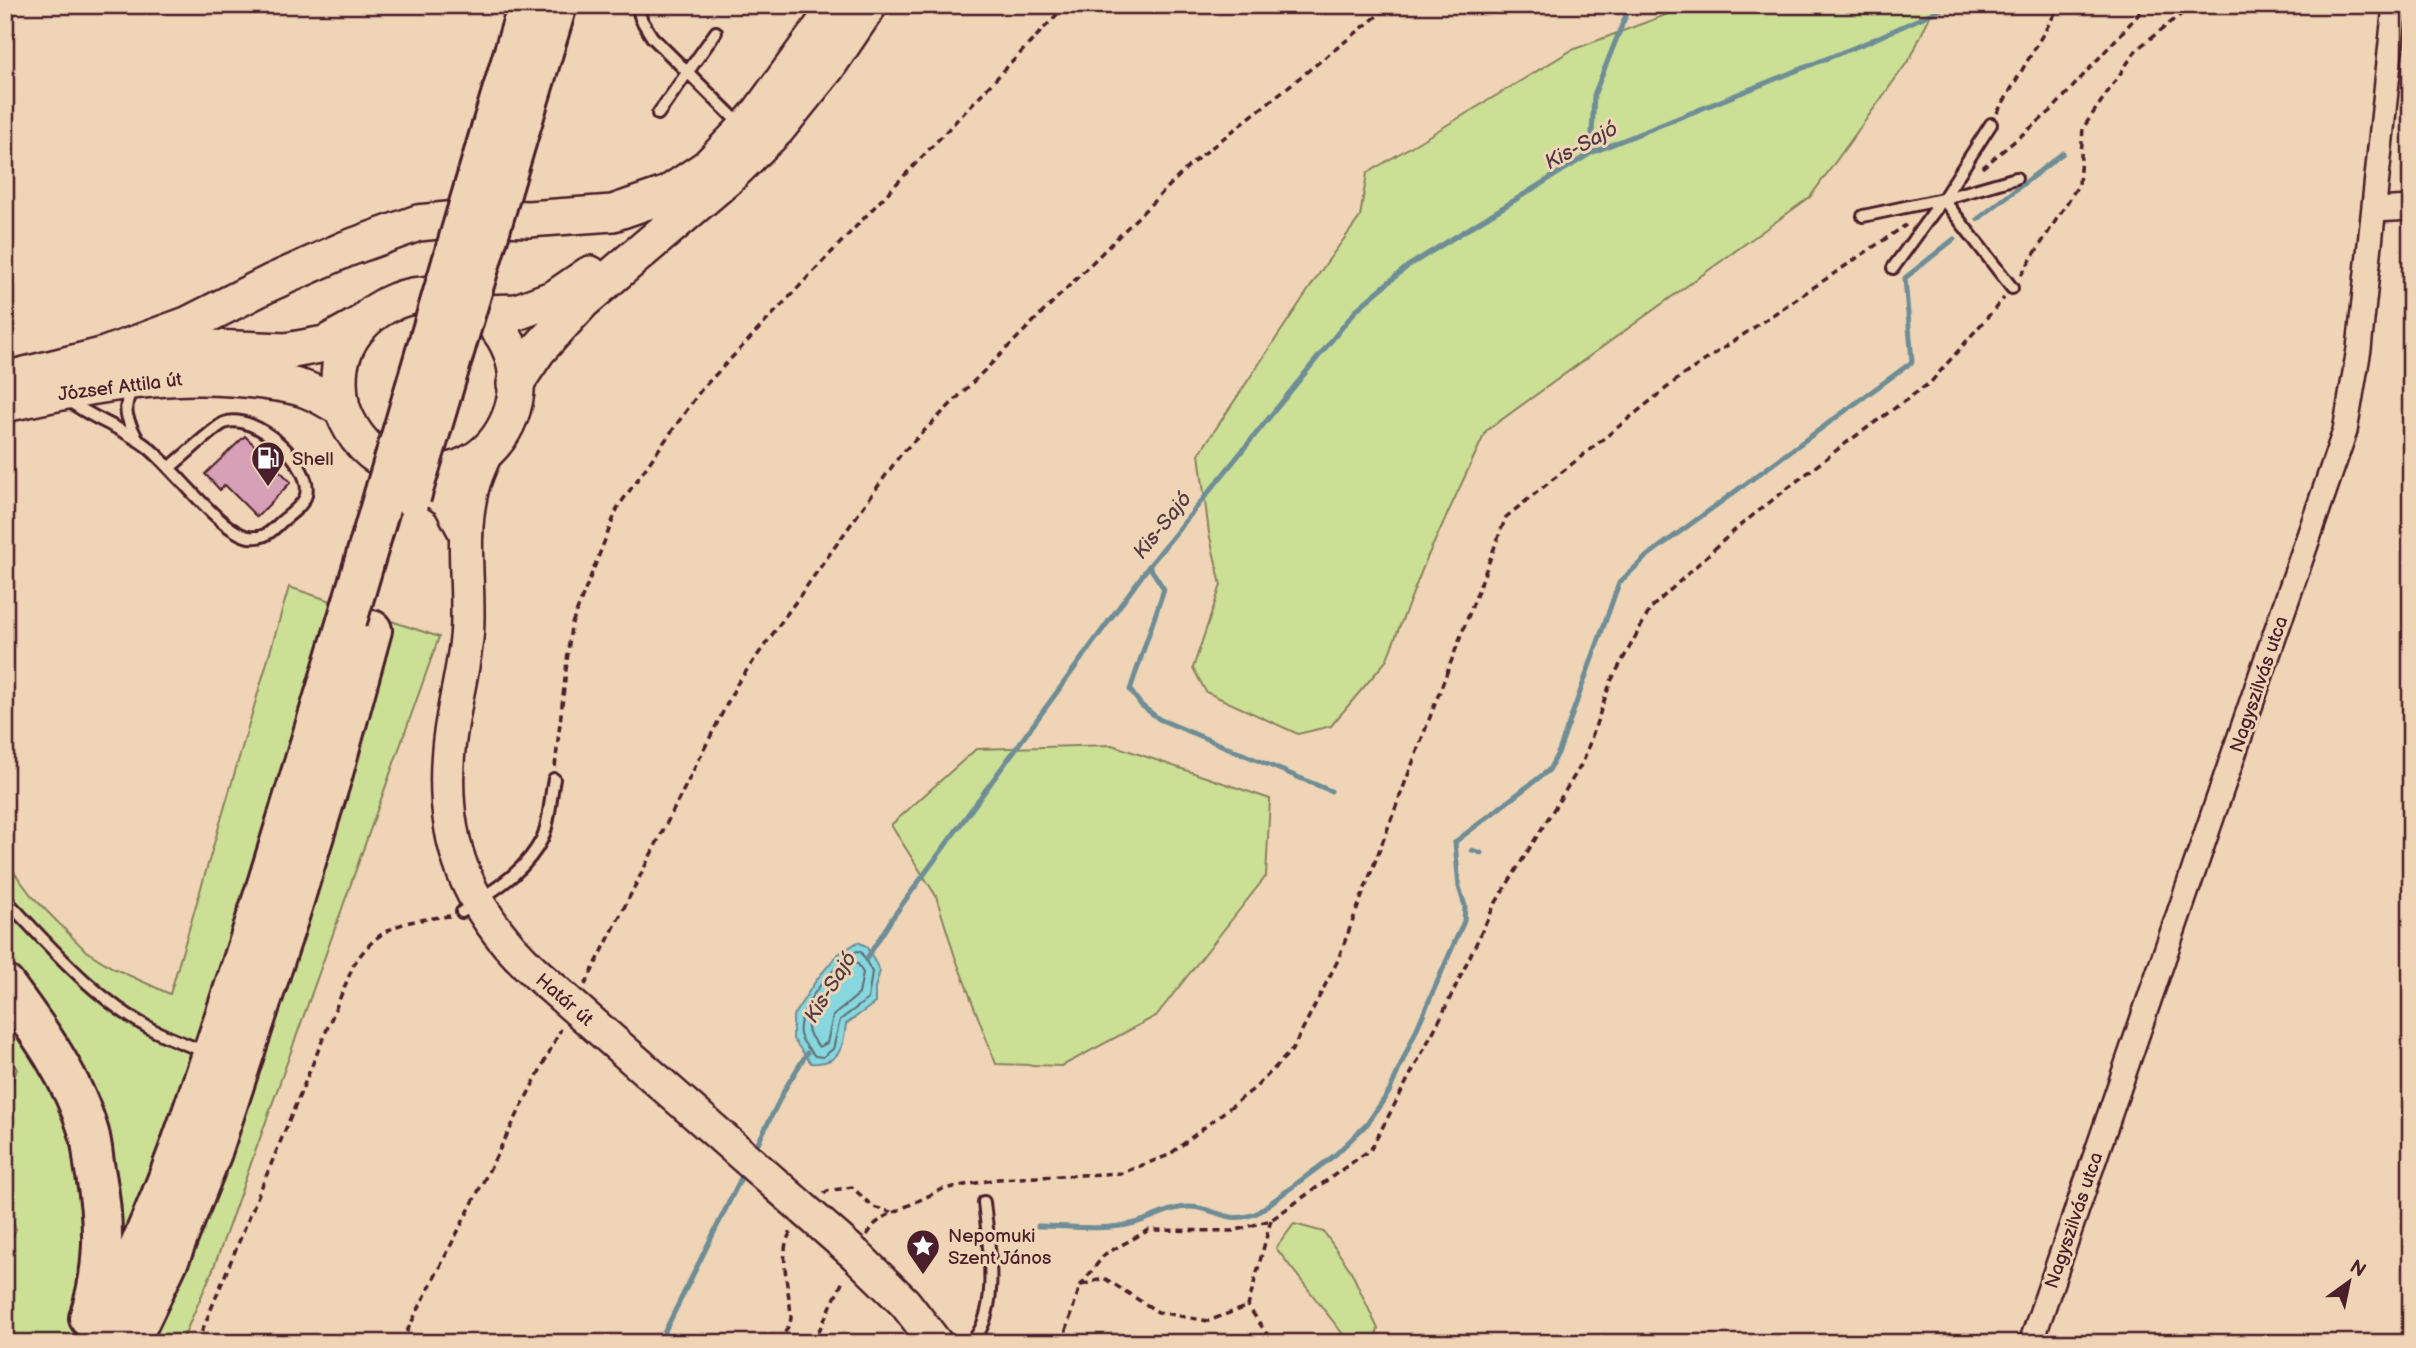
<svg xmlns="http://www.w3.org/2000/svg" width="2416" height="1348" viewBox="0 0 2416 1348" font-family="'Balsamiq Sans',sans-serif">
  <style>
    .green { fill: #cbe095; stroke: #8a8060; stroke-width: 2 }
    .water { fill: #86d7de; stroke: #6e8d96; stroke-width: 2 }
    .lines { fill: none; stroke-linecap: round; stroke-linejoin: round }
    .shore { stroke: #626973; stroke-width: 2 }
    .stream { stroke: #6e8d96; stroke-width: 5 }
    .building { fill: #d6a0b7; stroke: #4a1f2b; stroke-width: 2 }
    .service-casing { stroke: #4a1f2b; stroke-width: 16 }
    .minor-casing { stroke: #4a1f2b; stroke-width: 28 }
    .secondary-casing { stroke: #4a1f2b; stroke-width: 37 }
    .primary-casing { stroke: #4a1f2b; stroke-width: 40 }
    .motorway-casing { stroke: #4a1f2b; stroke-width: 44 }
    .path { stroke: #4a1f2b; stroke-width: 3.5; stroke-dasharray: 7 5; stroke-linecap: butt }
    .service { stroke: #efd5b6; stroke-width: 10 }
    .minor { stroke: #efd5b6; stroke-width: 23 }
    .secondary { stroke: #efd5b6; stroke-width: 32 }
    .primary { stroke: #efd5b6; stroke-width: 35 }
    .motorway { stroke: #efd5b6; stroke-width: 38 }
    .secondary-bridge-casing { stroke: #4a1f2b; stroke-width: 37; stroke-linecap: butt }
    .motorway-bridge-casing { stroke: #4a1f2b; stroke-width: 44; stroke-linecap: butt }
    .secondary-bridge { stroke: #efd5b6; stroke-width: 32 }
    .motorway-bridge { stroke: #efd5b6; stroke-width: 38 }
    .labels { text-anchor: middle; stroke-width: 6; stroke-linejoin: round; paint-order: stroke }
    .street-label { font-size: 19px; fill: #4a1f2b; stroke: #efd5b6 }
    .poi-label { font-size: 19px; fill: #4a1f2b; stroke: #efd5b6; text-anchor: start }
    .water-label { font-size: 21px; font-style: italic; fill: #533b46; stroke: #efd5b6 }
  </style>
  <rect width="100%" height="100%" fill="#efd5b6"/>
  <filter id="ink" filterUnits="userSpaceOnUse"><feTurbulence type="fractalNoise" baseFrequency=".0143" numOctaves="2"/><feDisplacementMap in="SourceGraphic" scale="14" xChannelSelector="R" yChannelSelector="G"/><feConvolveMatrix kernelMatrix="1 2 1 2 8 2 1 2 1" color-interpolation-filters="sRGB"/></filter>
  <g filter="url(#ink)">
    <g class="green">
      <path d="M1692 5H1935L1911 57 1810 197 1486 431 1426 560 1386 661 1331 726 1298 734 1206 692 1193 668 1221 585 1209 533 1199 454 1327 262 1360 217 1367 173 1572 50Z"/>
      <path d="M289 587 439 637 214 1267 181 1343H5V1257L16 1229 5 1205V1104L17 1069 5 1053V860L31 895 86 951 113 968 170 994Z"/>
      <path d="M1112 745 1270 799 1266 876 1156 1016 1062 1066 996 1064 955 957 936 896 891 825 976 749Z"/>
      <path d="M1294 1224 1324 1232 1351 1271 1378 1329 1374 1343H1350L1276 1248Z"/>
    </g>
    <path class="water" d="M858 942 866 946 880 971 875 988V1003L846 1024C844 1049 838 1065 811 1063L793 1039V1016L817 979 837 955Z"/>
    <g class="lines">
      <g class="shore">
        <path d="M857 951 861 952 872 972 868 999 840 1020 833 1049 823 1057 815 1056C810 1050 801 1042 800 1034 796 1007 835 964 857 951Z"/>
        <path d="M854 963 858 964 863 973 859 994 833 1016 827 1043 819 1047C813 1040 806 1032 808 1022 811 1009 843 970 854 963Z"/>
      </g>
      <g class="stream">
        <path d="M1591 153 1594 95 1630 5"/>
        <path d="M1978 219 2063 153"/>
        <path d="M1149 566 1164 589 1130 690 1141 705 1159 719 1331 791"/>
        <path d="M1455 842 1549 770 1559 751 1619 583 1647 556 1912 362 1905 278 1954 239"/>
        <path d="M1472 850 1481 853"/>
        <path d="M867 958 893 917 1149 566 1357 309 1408 266 1591 153 1868 42 1950 5"/>
        <path d="M754 1151 786 1087 807 1053"/>
        <path d="M1038 1226C1068 1226 1102 1231 1131 1224 1150 1220 1169 1207 1189 1207 1217 1207 1226 1226 1257 1213L1335 1155 1367 1124 1389 1092 1464 921 1465 906 1459 887 1455 842"/>
        <path d="M659 1343 745 1170"/>
      </g>
    </g>
    <path class="building" d="M245 436 291 482 257 517 225 485 220 490 205 474Z"/>
    <g class="lines">
      <g class="service-casing">
        <g id="service">
          <path d="M637 5 641 19 652 37 743 127"/>
          <path d="M658 114 716 32"/>
          <path d="M1943 199 2012 288"/>
          <path d="M1863 216 1943 199 2016 178"/>
          <path d="M1893 268 1943 199 1991 124"/>
          <path d="M133 388C120 409 128 421 138 440"/>
          <path d="M68 400C93 420 125 428 150 449 175 470 221 532 249 537 264 539 271 532 281 522 289 515 303 506 306 495 314 465 254 411 224 423 213 428 182 458 170 467"/>
          <path d="M5 899C49 945 93 998 151 1029 168 1038 188 1045 206 1052"/>
          <path d="M462 912C493 890 524 874 542 839 550 822 550 798 554 779"/>
          <path d="M970 1343C1002 1314 988 1241 984 1202"/>
        </g>
      </g>
      <g class="minor-casing">
        <g id="minor">
          <path d="M2375 210 2411 208"/>
          <path d="M2031 1343 2345 431 2359 349 2395 5"/>
        </g>
      </g>
      <g class="secondary-casing">
        <g id="secondary">
          <path d="M485 455C480 466 475 477 472 489 460 537 470 585 467 633 464 670 453 707 449 744 439 841 467 911 540 977"/>
          <path d="M399 467 449 502 466 534"/>
          <path d="M856 1255 905 1303 936 1343"/>
        </g>
      </g>
      <g class="primary-casing">
        <g id="primary">
          <path d="M732 145 760 112 838 5"/>
          <path d="M481 313 517 312 555 298 590 274"/>
          <path d="M144 353 209 348 287 351 325 344 361 324"/>
          <path d="M5 380 102 356 187 325 270 283 346 249 418 223 476 217 528 219 613 213 668 194 708 167 745 129"/>
          <path d="M515 384 538 350 583 301 725 180 777 129 827 67 869 5"/>
          <path d="M5 404C89 385 176 369 262 381 276 383 290 384 304 389 317 393 330 402 342 408 352 436 370 457 398 467 507 505 566 349 463 302 413 279 350 312 340 366 338 381 339 394 342 408"/>
        </g>
      </g>
      <g class="motorway-casing">
        <g id="motorway">
          <path d="M491 129 528 5"/>
          <path d="M517 139 557 5"/>
          <path d="M5 985C39 1031 73 1078 89 1133 93 1147 93 1162 96 1175 105 1224 105 1270 89 1318"/>
          <path d="M96 1343C125 1280 154 1217 178 1152 241 978 293 799 347 621"/>
          <path d="M129 1343 171 1255 212 1152 292 907 333 773 372 630"/>
        </g>
      </g>
      <g class="path">
        <path d="M1997 113 2060 5"/>
        <path d="M1982 168 2051 111 2147 5"/>
        <path d="M2021 275 2079 184 2083 128 2137 49 2193 5"/>
        <path d="M555 767 571 626 618 507 701 390 1066 5"/>
        <path d="M585 985 737 684 901 454 1191 164 1391 5"/>
        <path d="M824 1194 827 1191 852 1187 873 1207 891 1212"/>
        <path d="M1271 1220 1248 1306 1273 1343"/>
        <path d="M867 1235 875 1224 884 1217 943 1189 998 1179 1122 1173 1169 1155 1256 1087 1292 1050 1337 962 1506 517 1679 378 1906 225"/>
        <path d="M1082 1285 1104 1278 1158 1312 1208 1321 1248 1306"/>
        <path d="M197 1343 354 964C381 924 405 921 450 916"/>
        <path d="M401 1343 561 1029"/>
        <path d="M779 1343C783 1335 790 1326 791 1318 791 1296 776 1248 792 1231"/>
        <path d="M813 1343 844 1279"/>
        <path d="M1062 1343 1080 1286 1105 1254 1149 1230 1233 1231 1271 1220 1371 1149 1441 1017 1495 904 1583 762 1611 681 1651 608 1738 527 1842 446 1931 382 2004 298"/>
      </g>
      <use href="#service" class="service"/>
      <use href="#minor" class="minor"/>
      <use href="#secondary" class="secondary"/>
      <use href="#primary" class="primary"/>
      <use href="#motorway" class="motorway"/>
      <g class="secondary-bridge-casing">
        <path id="secondary-bridge" d="M540 977 856 1255"/>
      </g>
      <g class="motorway-bridge-casing">
        <g id="motorway-bridge">
          <path d="M411 497 517 139"/>
          <path d="M347 621 491 129"/>
        </g>
      </g>
      <use href="#secondary-bridge" class="secondary-bridge"/>
      <use href="#motorway-bridge" class="motorway-bridge"/>
    </g>
  </g>
  <defs>
    <g id="fuel-pin" transform="scale(1.75)"><path d="M0 17L-7.5 6A9.5 9.5 0 1 1 7.5 6Z" fill="#4a1f2b" stroke="#efd5b6"/><path d="M-5.5-6h7V0h2V4h1.3V-2.5L3-4.5l.8-.8L6-3V5H2.5V1h-1V6h-7ZM-4.2-4.7v3.2H.2V-4.7Z" fill="#fff"/></g>
    <g id="sight-pin" transform="scale(1.75)"><path d="M0 17L-7.5 6A9.5 9.5 0 1 1 7.5 6Z" fill="#4a1f2b" stroke="#efd5b6"/><path d="M0-6L1.8-2.2L6-1.7L2.9 1.2L3.7 5.4L0 3.3L-3.7 5.4L-2.9 1.2L-6-1.7L-1.8-2.2Z" fill="#fff"/></g>
  </defs>
  <g fill-rule="evenodd">
    <use href="#fuel-pin" x="268" y="458"/>
    <use href="#sight-pin" x="923" y="1246"/>
  </g>
  <g class="labels">
    <g class="street-label">
      <text transform="translate(120 386) rotate(-7)" y="7">József Attila út</text>
      <text transform="translate(2258 684) rotate(-71)" y="7">Nagyszilvás utca</text>
      <text transform="translate(565 999) rotate(41)" y="7">Határ út</text>
      <text transform="translate(2073 1220) rotate(-71)" y="7">Nagyszilvás utca</text>
    </g>
    <g class="poi-label">
      <text x="292" y="465">Shell</text>
      <text x="948" y="1242">Nepomuki<tspan x="948" dy="22">Szent János</tspan></text>
    </g>
    <g class="water-label">
      <text transform="translate(1581 145) rotate(-28)" y="7">Kis-Sajó</text>
      <text transform="translate(1162 525) rotate(-51)" y="7">Kis-Sajó</text>
      <text transform="translate(830 987) rotate(-58)" y="7">Kis-Sajó</text>
    </g>
  </g>
  <rect width="2416" height="1348" fill="none" stroke="#efd5b6" stroke-width="28"/>
  <rect x="14" y="14" width="2388" height="1320" fill="none" stroke="#4a1f2b" stroke-width="2.5" filter="url(#ink)"/>
  <g transform="translate(2349 1282) rotate(33)" stroke="#efd5b6" stroke-width="5" paint-order="stroke">
  <path d="M0-5L12 26L0 18L-12 26Z" fill="#4a1f2b"/>
  <text y="-10" font-size="19" font-weight="bold" text-anchor="middle" fill="#4a1f2b">N</text>
  </g>
</svg>
